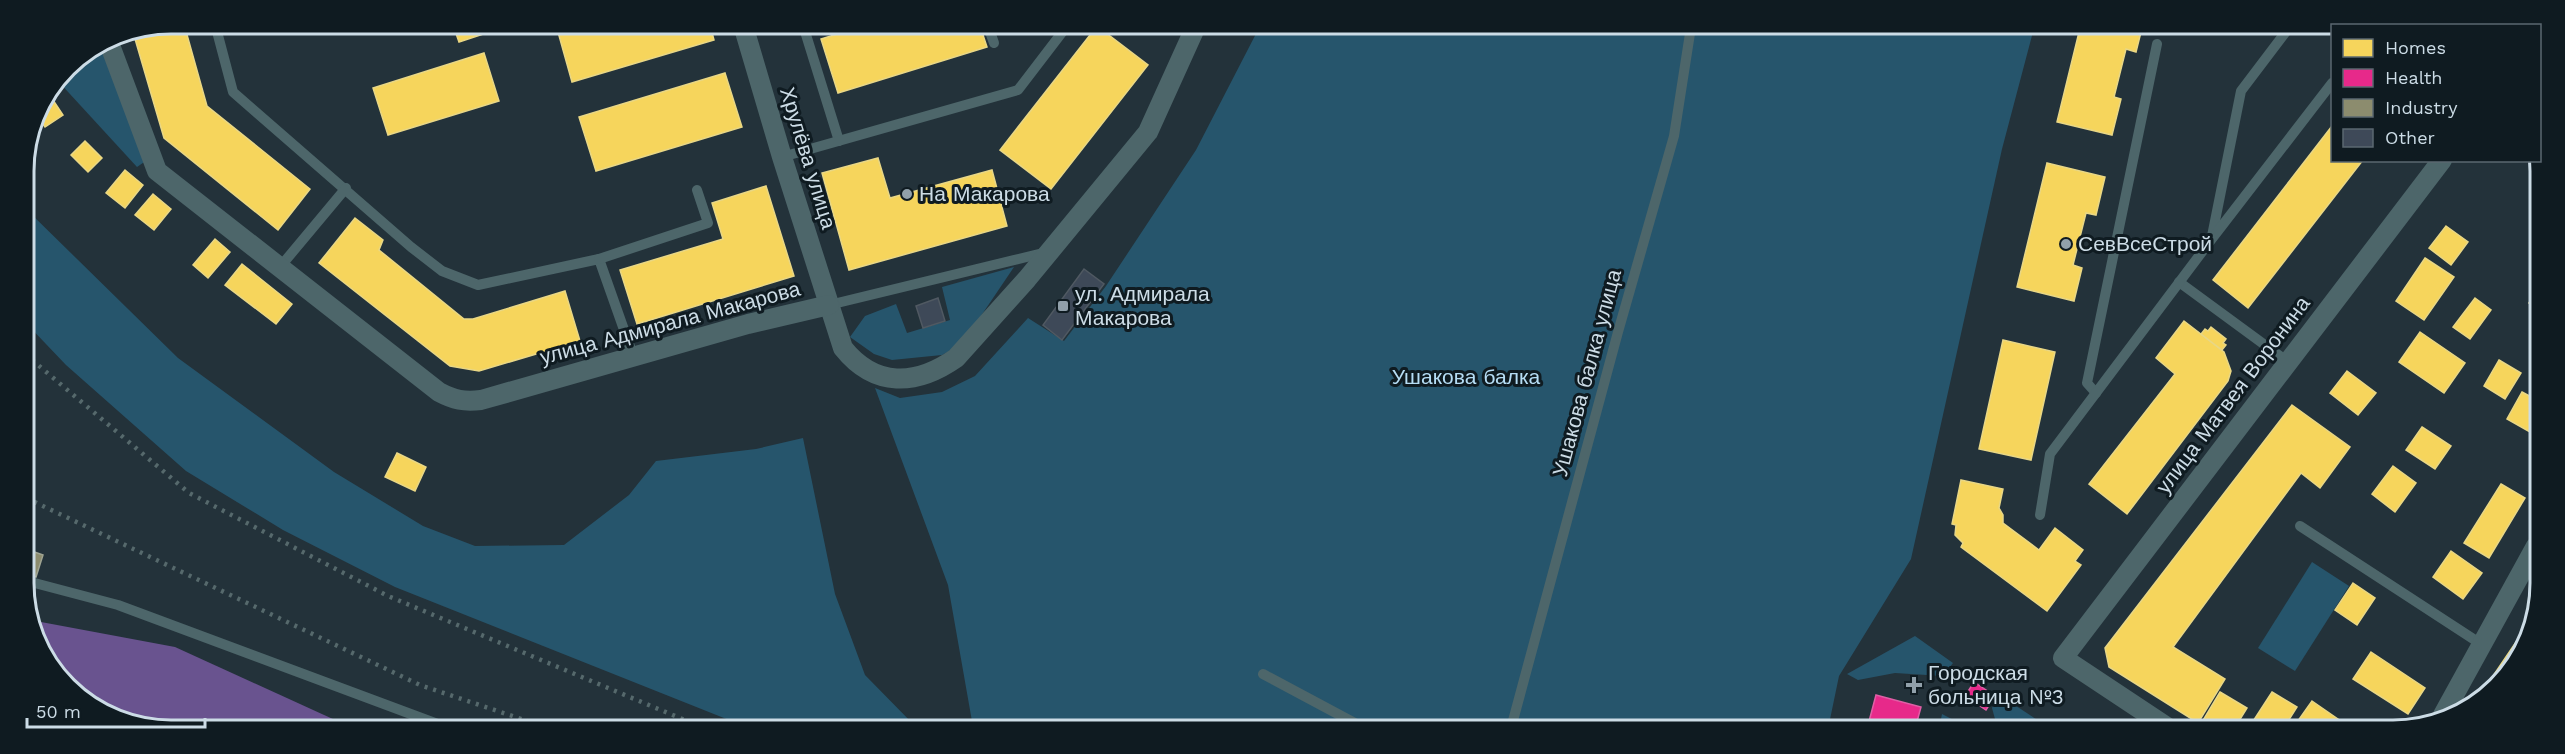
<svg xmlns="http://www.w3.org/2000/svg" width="2565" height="754" viewBox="0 0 2565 754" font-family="'Work Sans',sans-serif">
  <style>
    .green { fill: #26556c }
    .water { fill: #69538f }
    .homes { fill: #f6d55c; stroke: #e9d785; stroke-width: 1.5 }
    .health { fill: #e7298a; stroke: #df5fa6; stroke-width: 1.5 }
    .industry { fill: #8c8c6e; stroke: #9fa492; stroke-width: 1.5 }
    .building { fill: #3e4958; stroke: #505962; stroke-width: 1.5 }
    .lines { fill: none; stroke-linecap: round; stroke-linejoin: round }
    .lane { stroke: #4d666a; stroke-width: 10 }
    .street { stroke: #4d666a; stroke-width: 20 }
    .rail { stroke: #56696c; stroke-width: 4.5; stroke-dasharray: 3 6; stroke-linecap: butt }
    .poi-dot { fill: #91a0aa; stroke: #0f1b21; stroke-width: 2 }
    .labels { text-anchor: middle; stroke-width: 6; stroke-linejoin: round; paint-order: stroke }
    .street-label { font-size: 21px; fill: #ccdce6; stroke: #0f1b21 }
    .poi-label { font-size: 21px; fill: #ccdce6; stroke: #0f1b21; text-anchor: start }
    .park-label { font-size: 21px; fill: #b5ddf5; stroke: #0f1b21 }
    .rim { fill: none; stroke: #ccdce6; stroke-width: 3 }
  </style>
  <rect width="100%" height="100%" fill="#23323a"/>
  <g class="green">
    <path d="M1260 26 2034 28 2002 149 1911 559 1839 676 1828 729 973 727 948 585 875 388 900 398 942 392 975 376 1028 318 1064 341 1106 286 1196 150Z"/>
    <path d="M112 38 150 158 137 167 58 81 67 67Z"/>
    <path d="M25 208 178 358 334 472 423 526 475 546 564 545 629 495 656 461 756 449 803 438 835 594 865 675 916 727 744 726 395 587 283 530 186 471 66 365 25 322Z"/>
    <path d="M1014 267 962 344 942 355 892 360 874 354 850 337 865 316 896 304 907 333 950 320 942 287Z"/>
    <path d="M2312 562 2349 586 2295 671 2258 648Z"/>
    <path d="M1915 636 1953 663 1943 676 1895 673 1858 680 1847 674Z"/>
    <path d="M1998 694 2051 729H2016L1995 719 1992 708Z"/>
    <path d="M1942 714 1971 729H1939Z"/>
  </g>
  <path class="water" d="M41 622 175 647 346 725H134L61 680 34 626Z"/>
  <g class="homes">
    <path d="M172 24H184L207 106 310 189 278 230 164 138 133 32Z"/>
    <path d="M453 25H511L459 42Z"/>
    <path d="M582 25H710L714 40 572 82 558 32Z"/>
    <path d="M863 26H980L987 47 838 93 821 39Z"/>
    <path d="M1097 26 1148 65 1051 189 1000 150Z"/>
    <path d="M2080 28H2142L2136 52 2126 49 2114 97 2121 99 2112 135 2057 122Z"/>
    <path d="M484 53 499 101 388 135 373 88Z"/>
    <path d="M725 73 742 127 596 171 579 117Z"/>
    <path d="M49 94 63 115 45 127 36 114Z"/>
    <path d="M2332 126V160H2363L2248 308 2213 280Z"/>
    <path d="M85 141 102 158 88 172 71 155Z"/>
    <path d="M878 158 890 198 992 170 1007 226 849 270 822 173Z"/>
    <path d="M2047 163 2105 177 2096 215 2086 213 2073 265 2082 268 2074 301 2017 287Z"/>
    <path d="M125 170 143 185 125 208 106 193Z"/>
    <path d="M766 186 794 276 637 324 620 270 723 239 712 203Z"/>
    <path d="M153 194 171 209 154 230 135 215Z"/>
    <path d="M355 218 383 240 379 250 464 319H473L565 291 580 341 479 371 450 366 319 263Z"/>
    <path d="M2446 226 2468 242 2451 265 2429 248Z"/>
    <path d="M215 239 230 252 208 278 193 265Z"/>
    <path d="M2425 258 2454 277 2424 320 2396 301Z"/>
    <path d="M242 264 292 304 276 324 225 285Z"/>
    <path d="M2538 287 2537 308 2529 303Z"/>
    <path d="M2475 298 2491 310 2470 339 2453 327Z"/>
    <path d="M2184 321 2224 352 2231 371 2228 381 2127 514 2089 484 2175 374 2156 358Z"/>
    <path d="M2211 327 2226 339 2223 343 2226 345 2222 350 2201 334 2205 329 2208 331Z"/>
    <path d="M2420 332 2465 363 2444 393 2399 362Z"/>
    <path d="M2003 340 2055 352 2031 460 1979 449Z"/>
    <path d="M2499 360 2521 373 2505 399 2484 386Z"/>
    <path d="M2347 371 2376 393 2358 415 2330 393Z"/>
    <path d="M2522 392 2537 400V436L2507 419Z"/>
    <path d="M2292 405 2350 447 2320 488 2301 473 2173 647 2225 679 2198 723 2109 667 2105 648Z"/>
    <path d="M2422 427 2451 446 2435 469 2406 450Z"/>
    <path d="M397 453 426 467 415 491 385 477Z"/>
    <path d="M2393 466 2416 483 2395 512 2372 494Z"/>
    <path d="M1961 480 2003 489 1999 508 2003 515V523L2039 550 2055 528 2083 550 2075 561 2081 565 2047 611 1961 547 1963 543 1955 535 1956 525 1952 524Z"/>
    <path d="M2501 484 2525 498 2489 558 2464 543Z"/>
    <path d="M2451 551 2482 573 2463 599 2433 577Z"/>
    <path d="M2353 583 2375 598 2357 625 2335 610Z"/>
    <path d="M2516 642 2524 647 2516 664 2501 681 2493 676Z"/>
    <path d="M2371 652 2425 688 2408 714 2353 679Z"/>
    <path d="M2220 692 2247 708 2234 729H2213L2202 722Z"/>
    <path d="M2272 692 2297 707 2283 729H2248Z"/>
    <path d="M2312 701 2345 724 2341 730 2302 729 2295 725Z"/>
  </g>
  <g class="health">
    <path d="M1974 682 1995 696 1986 710 1965 696Z"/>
    <path d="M1876 695 1921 707 1915 729H1867Z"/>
  </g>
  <path class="industry" d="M26 549 43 555 36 577 27 574Z"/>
  <g class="building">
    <path d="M1084 269 1104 284 1062 340 1043 325Z"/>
    <path d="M938 298 945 321 923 328 916 306Z"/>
  </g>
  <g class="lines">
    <g class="lane">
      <path d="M215 24 233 92 411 247 442 271 478 285 599 259 634 358"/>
      <path d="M803 25 839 141"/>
      <path d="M988 26 994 43"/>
      <path d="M782 157 1018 90 1067 26"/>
      <path d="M2212 236 2241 91 2288 29"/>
      <path d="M599 259 708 223 697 190"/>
      <path d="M280 267 346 188"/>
      <path d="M2179 282 2288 362"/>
      <path d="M829 305 1047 252"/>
      <path d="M2096 393 2087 383 2157 44"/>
      <path d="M2040 515 2050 454 2211 240 2332 83"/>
      <path d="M2300 526 2481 644"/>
      <path d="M27 581 118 605 443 726"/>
      <path d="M1263 674 1364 728"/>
      <path d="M1511 728 1618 332 1674 136 1691 27"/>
    </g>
    <g class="street">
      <path d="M743 25 782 157 843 348C875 388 916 386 956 358L1027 279 1148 132 1196 26"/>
      <path d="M108 40 157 171 439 392C454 400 464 402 481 400L748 324 829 305"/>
      <path d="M2443 715 2536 546"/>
      <path d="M2170 729 2063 658 2442 160"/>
    </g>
    <g class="rail">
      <path d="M25 354 189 493 388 596 699 726"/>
      <path d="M26 498 420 685 542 726"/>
    </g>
  </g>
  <g class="poi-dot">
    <circle cx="907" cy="194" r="6"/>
    <circle cx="2066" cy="244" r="6"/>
    <rect x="1057" y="300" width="12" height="12" rx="3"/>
    <path d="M1911 676h6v6h6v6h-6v6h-6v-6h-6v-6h6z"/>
  </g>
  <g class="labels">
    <g class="street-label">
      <text transform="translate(808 158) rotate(73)" y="7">Хрулёва улица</text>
      <text transform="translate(670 323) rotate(-15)" y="7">улица Адмирала Макарова</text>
      <text transform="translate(1587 373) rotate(-75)" y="7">Ушакова балка улица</text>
      <text transform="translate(2233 395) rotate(-53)" y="7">улица Матвея Воронина</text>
    </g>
    <g class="poi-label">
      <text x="919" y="201">На Макарова</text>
      <text x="2078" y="251">СевВсеСтрой</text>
      <text x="1075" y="301">ул. Адмирала<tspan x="1075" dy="24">Макарова</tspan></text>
      <text x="1928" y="680">Городская<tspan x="1928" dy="24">больница №3</tspan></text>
    </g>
    <g class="park-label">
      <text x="1466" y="384">Ушакова балка</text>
    </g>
  </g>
  <path d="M0 0H2565V754H0ZM171 34H2393A137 137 0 0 1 2530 171V583A137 137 0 0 1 2393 720H171A137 137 0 0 1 34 583V171A137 137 0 0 1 171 34Z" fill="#0f1b21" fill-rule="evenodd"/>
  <path class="rim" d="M171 34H2393A137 137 0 0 1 2530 171V583A137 137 0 0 1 2393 720H171A137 137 0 0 1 34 583V171A137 137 0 0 1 171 34Z"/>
  <rect x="2331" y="24" width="210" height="138" fill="#0f1b21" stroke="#5b6870" stroke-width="1.5"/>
  <rect x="2343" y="39" width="30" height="18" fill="#f6d55c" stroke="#5b6870" stroke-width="1.5"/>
  <text x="2385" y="54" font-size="18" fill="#ccdce6">Homes</text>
  <rect x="2343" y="69" width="30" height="18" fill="#e7298a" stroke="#5b6870" stroke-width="1.5"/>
  <text x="2385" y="84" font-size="18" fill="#ccdce6">Health</text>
  <rect x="2343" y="99" width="30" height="18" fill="#8c8c6e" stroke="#5b6870" stroke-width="1.5"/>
  <text x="2385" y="114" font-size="18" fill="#ccdce6">Industry</text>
  <rect x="2343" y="129" width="30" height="18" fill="#3e4958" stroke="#5b6870" stroke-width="1.5"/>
  <text x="2385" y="144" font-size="18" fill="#ccdce6">Other</text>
  <path d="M27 718v9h178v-9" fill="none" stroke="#ccdce6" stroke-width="3"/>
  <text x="36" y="718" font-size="18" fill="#ccdce6" stroke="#0f1b21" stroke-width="4.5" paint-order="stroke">50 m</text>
</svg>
